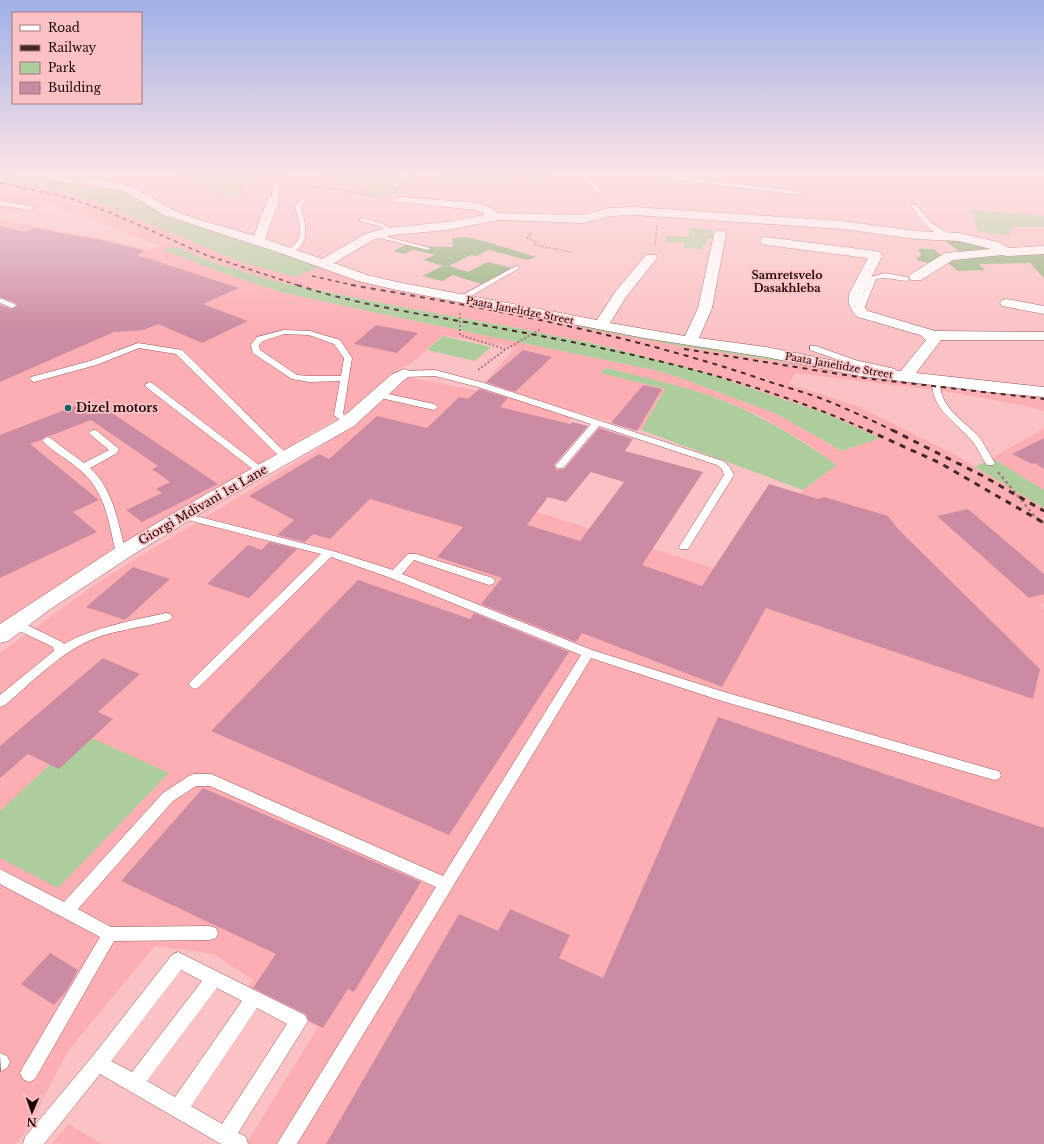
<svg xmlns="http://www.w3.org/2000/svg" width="1044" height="1144" viewBox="0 0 1044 1144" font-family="'Libre Baskerville',serif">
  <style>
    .built { fill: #fdaeb3; fill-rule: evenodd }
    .green { fill: #adce9c }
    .forest { fill: #8cb278 }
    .building { fill: #cb8ca3; fill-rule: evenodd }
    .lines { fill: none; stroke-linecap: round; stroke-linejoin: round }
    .lane-casing { stroke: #985a5f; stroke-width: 1 }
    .street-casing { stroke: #985a5f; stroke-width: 1 }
    .path-far2 { stroke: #a77b7e; stroke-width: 1.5; stroke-dasharray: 1.5 1.5; stroke-linecap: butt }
    .path-far1 { stroke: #a77b7e; stroke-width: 2; stroke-dasharray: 2 2; stroke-linecap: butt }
    .path { stroke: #a77b7e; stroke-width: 2.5; stroke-dasharray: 3 3; stroke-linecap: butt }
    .lane { fill: #fff; fill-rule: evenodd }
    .street { fill: #fff; fill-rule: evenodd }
    .rail-far2 { stroke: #43272a; stroke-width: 1.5; stroke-dasharray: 4 4; stroke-linecap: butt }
    .rail-far1 { stroke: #43272a; stroke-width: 2; stroke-dasharray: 5 5; stroke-linecap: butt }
    .rail { stroke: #43272a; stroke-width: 3; stroke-dasharray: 6 6; stroke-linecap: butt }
    .poi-dot { fill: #126263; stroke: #fbc2c5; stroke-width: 1.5 }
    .labels { text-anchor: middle; stroke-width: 3.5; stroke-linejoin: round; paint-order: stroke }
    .far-street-label { font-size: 10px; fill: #1e070a; stroke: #fbc2c5 }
    .far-neighbourhood-label { font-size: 11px; font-weight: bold; fill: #1e070a; stroke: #fbc2c5 }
    .poi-label { font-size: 12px; font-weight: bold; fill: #1e070a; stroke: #fbc2c5; text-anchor: start }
    .street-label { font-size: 12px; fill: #1e070a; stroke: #fbc2c5 }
  </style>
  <rect width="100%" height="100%" fill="#fbc2c5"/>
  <g class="built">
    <path d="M0 180 76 195 106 205 130 215 296 277 320 267 429 296 675 345 862 374 1044 394V411L1031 407 950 392 795 373 789 384 857 406 954 454 1044 508V603L1040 605 1044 609V1144H246L318 1027 244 992 253 980 214 954 155 946 68 1051 24 1134 16 1144H0V653L101 580 313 452 353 425 408 377 478 391 515 348 443 335 411 364 395 371 362 404 156 524 106 555 27 606 0 628V219L108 240 149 250 160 246 50 203 25 213 0 209ZM174 246 215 263 278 282 392 305 512 327 596 344 697 370 827 414 880 438 842 451 777 414 681 378 654 370 386 315 281 292 226 274ZM606 368 684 388 728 402 761 417 806 443 837 465 803 490 748 579 528 509 515 489 577 412 641 430 665 389 600 373Z"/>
    <path d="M1044 428V490L992 458Z"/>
    <path d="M69 1124 102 1144H52Z"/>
  </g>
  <g class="green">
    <path d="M172 172H292L286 177H253L239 196 224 195Z"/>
    <path d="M329 172H419L391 196 359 194 372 182 323 176Z"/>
    <path d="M444 172H546L556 173 550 181 521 177 511 186 435 179Z"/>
    <path d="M0 173 98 185 128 193 255 244 320 267 296 277 240 262 106 205 76 195 0 180Z"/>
    <path d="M971 210 1044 216V227H1012L1010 236 978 231Z"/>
    <path d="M689 228 713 230V238L707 239V245H703V249L684 248V243L665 242 666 236 689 237Z"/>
    <path d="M174 246 215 263 278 282 392 305 512 327 596 344 697 370 827 414 880 438 842 451 777 414 681 378 654 370 386 315 281 292 226 274 163 250Z"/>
    <path d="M584 326 724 348 862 374 675 345 578 327Z"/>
    <path d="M443 336 491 347 475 361 427 350Z"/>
    <path d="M606 368C647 378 690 387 729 403 767 419 803 441 837 465L803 490 641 430 665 389 600 373Z"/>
    <path d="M992 458 1044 490V508L975 467Z"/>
    <path d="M83 734 169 773 58 888 0 858V811Z"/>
  </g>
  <g class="forest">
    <path d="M466 237 488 242 536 257 527 260 489 250 476 256 471 255 449 266 468 272 488 262 512 268 481 284 453 275 442 281 422 276 443 266 423 260 435 255 414 250 403 254 393 251 410 243 433 247H453L452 238Z"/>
    <path d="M940 237 984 243 993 250 961 253Z"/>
    <path d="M918 249H934L939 254 950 255 933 264 916 260 921 255Z"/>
    <path d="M1044 252V278L1030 263 979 264 985 270 958 271 945 261 954 257Z"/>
  </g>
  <g class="building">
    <path d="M0 226 24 232 33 228 106 241 145 251 137 255 239 288 203 304 248 321 202 343 158 324 144 330 114 332 0 382V305L11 309 17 306 16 303 0 297Z"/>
    <path d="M376 325 418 333 397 353 354 344Z"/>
    <path d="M523 350 552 357 515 392 486 382Z"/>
    <path d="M643 385 662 389 637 431 611 423Z"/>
    <path d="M479 389 508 398 500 407 570 424 572 422 588 426 554 465 557 470 564 469 599 428 633 439 625 451 703 472 642 565 702 586 769 484 818 499 824 497 888 516 898 529 1040 669 1033 699 766 608 722 687 582 633 576 642 481 604 502 578 437 557 463 527 370 499 330 539 313 534 305 542 277 535 294 520 249 496 319 454 329 459 377 416 427 428 459 397 468 399ZM591 472 624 482 580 541 527 525 548 497 566 502Z"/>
    <path d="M80 404 88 410 100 405 218 484 142 522 126 510 162 493 156 489 170 482 152 469 158 466 91 420 50 436H46L41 440 30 444 99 500 73 512 97 532 0 578V435Z"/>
    <path d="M1044 438V469L1034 463 1032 464 1012 454Z"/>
    <path d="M968 509 1044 574V594L1029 598 937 516Z"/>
    <path d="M269 542 297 549 249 598 207 584 248 545 262 550Z"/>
    <path d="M133 567 170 579 125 620 86 607Z"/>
    <path d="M358 580 470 619 474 613 569 652 449 835 211 731Z"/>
    <path d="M103 658 140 674 98 712 113 719 59 769 28 754 0 778V746Z"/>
    <path d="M718 717 1044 828V1144H326L459 914 498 931 510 909 570 935 559 958 603 978Z"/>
    <path d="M203 788 421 882 354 992 348 989 323 1028 309 1021 306 1014 253 988 276 954 121 881Z"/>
    <path d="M50 953 78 970 67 990 54 1005 21 984Z"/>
  </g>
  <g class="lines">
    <g class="lane-casing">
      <g id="lane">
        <path d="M406 172H412L397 187H393V185Z"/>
        <path d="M579 172H583L600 190V192H596L579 174Z"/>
        <path d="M624 172H638L799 191 802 193 799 195 627 174Z"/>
        <path d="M834 172H840L837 178 832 177Z"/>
        <path d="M277 182 280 184 277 198 274 200 271 198 274 184Z"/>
        <path d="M302 199 305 201 301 206C304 222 311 237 298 249L286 252V250C307 241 299 224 295 206Z"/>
        <path d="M0 201 30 206 33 208 30 210 0 205Z"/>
        <path d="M912 205H916L931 223 952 235V237C935 240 920 218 911 206Z"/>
        <path d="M362 218 383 224 394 231 389 232 379 226 360 221 359 220Z"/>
        <path d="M378 232 391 238 431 248 428 250 387 240 376 235 375 234Z"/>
        <path d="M516 266 518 267V269L464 300H461L457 298Z"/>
        <path d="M885 273 906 277 910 279 906 281 885 278 876 279 864 309H854V305H858L871 277Z"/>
        <path d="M0 298 15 304 16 306 12 308 0 303Z"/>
        <path d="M284 330 310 331 340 340 352 358 343 414 352 422 351 424H345L334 415 340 381 309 382 292 379 253 353 251 345 257 337ZM284 334 309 335 334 344 344 358 341 376H309L297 375 260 350 259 345 263 341Z"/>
        <path d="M138 343 182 350 288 455 290 457 288 459H282L176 354 139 348 96 365 34 382 30 379 31 377 90 361Z"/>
        <path d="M810 346H816L855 360 895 369 896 371 892 373 850 364 810 350Z"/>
        <path d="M435 370 484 383 723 461 729 466 734 475 688 549H680L679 547 724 475 722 469 717 465 599 426 563 468H557L555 466 557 464 591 424 478 387 435 376 404 377 400 374 404 371Z"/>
        <path d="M936 378 940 381C939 407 962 419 978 436 985 444 989 454 995 463L993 465H987C981 457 978 448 972 441 956 422 931 409 932 381Z"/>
        <path d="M149 382 152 383 264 469 266 471 264 473H258L146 387 145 385Z"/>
        <path d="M379 392 434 404 438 407 434 410 376 397 375 395 376 393Z"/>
        <path d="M94 430 97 431 119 449 117 453 90 468C114 490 118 523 126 553L121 556 116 553C108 521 106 491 79 469 68 459 52 452 42 440L47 437 50 438 84 463 109 450 91 435 89 433 91 431Z"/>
        <path d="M184 513 333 551 393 570 408 554H416L493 578 495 581 493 584 489 585 414 560 402 574 592 650 724 692 994 770 999 771 1001 775 999 779 994 780 722 701 591 658 297 1144H277L436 887 210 786H196L173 801 78 909 111 927 210 926 216 928 218 933 216 938 210 940 114 941 35 1079 29 1082 23 1079 20 1073 23 1067 100 937 0 884V869L64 902 163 793 189 776 194 774H211L443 876 581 655 391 578 331 557 199 687 195 689 191 687 189 684 191 681 321 554 180 518 179 516Z"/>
        <path d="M166 613 170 614 172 617 170 620C142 628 110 630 84 643 55 658 30 684 5 705L0 707V695L54 651 53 647 11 627 9 624 11 621H19L62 642 64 644C95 627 131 621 166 613Z"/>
        <path d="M178 952 305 1015 308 1021 238 1133 246 1137 248 1144H221L100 1074 44 1144H23L25 1137 92 1057 172 955ZM181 970 202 981 132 1072 111 1061ZM217 988 242 1001 175 1097 147 1081ZM257 1008 287 1024 222 1124 191 1106Z"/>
        <path d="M0 1053 7 1056 10 1062 7 1068 1 1071Z"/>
      </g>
    </g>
    <g class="street-casing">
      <g id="street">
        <path d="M7 172C33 168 111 177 136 189 149 194 160 204 173 210 199 221 227 227 254 236L268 198 270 196H278L280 198 265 239 322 259 365 234 387 228 447 222 484 215V213L476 210 397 202 395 200 397 198 401 197 477 203 493 209 496 213 584 215 609 208 634 207 842 221 916 231 959 233 998 242 1009 248 1044 246V254L1007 256 1002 255 953 260 921 280H911L909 277 911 274 945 253 991 249 959 241 916 239 842 229 634 215 610 216 584 223 500 220 447 230 392 235 373 240 334 263 367 275 397 282 597 320 615 292 646 255H656L657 258 626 297 610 323 685 336 698 308 714 234 716 231H724L726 234 712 308 699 338 766 347 860 366 901 371 926 340 920 335 858 317C851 311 847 303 849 294L868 258 766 245 762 244 760 241 762 238 766 237 875 251 880 252 882 256 863 294C862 300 863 307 868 311L935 331 1044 332V340H941L916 373 1044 387V397L997 393 860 376 766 357 644 338 397 290 358 281 283 254 164 215 128 193 116 189 12 175Z"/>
        <path d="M564 172H591L590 174C582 176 569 178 564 172Z"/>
        <path d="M1007 299 1044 306V314L1002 306 1000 303 1002 300Z"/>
        <path d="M404 369 410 371 412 374 403 381 354 426 221 501 134 554 49 610 8 641 0 643V624L120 545 208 493 342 418 391 375Z"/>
      </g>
    </g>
    <g class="path-far2">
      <path d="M289 184 335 189 385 198"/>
      <path d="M531 233 527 238 536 242 535 245 571 252"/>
      <path d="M655 245 657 226"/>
    </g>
    <g class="path-far1">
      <path d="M460 313V335L505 349"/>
      <path d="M478 370 506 349 541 329"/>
    </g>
    <path class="path" d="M998 472 1036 518 1044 523"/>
    <use href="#lane" class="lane"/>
    <use href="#street" class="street"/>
    <g class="rail-far2">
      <path d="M0 183 66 197 109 212 206 255 300 286"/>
      <path d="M312 276 357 286"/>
    </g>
    <g class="rail-far1">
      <path d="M297 285C364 307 435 316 504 329 628 352 753 378 869 431"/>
      <path d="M351 285C493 309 634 335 770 382 795 390 821 397 844 408 861 415 877 423 894 431"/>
      <path d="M684 349 864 378 1044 399"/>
    </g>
    <g class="rail">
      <path d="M867 430 940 463 1044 523"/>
      <path d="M892 430 983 476 1044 511"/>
    </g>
  </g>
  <linearGradient id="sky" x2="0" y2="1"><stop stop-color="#9fb0e7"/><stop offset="0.52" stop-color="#fde4e5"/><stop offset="1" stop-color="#fde4e5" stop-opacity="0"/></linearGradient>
  <rect width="1044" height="332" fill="url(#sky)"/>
  <circle class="poi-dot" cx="68" cy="408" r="4"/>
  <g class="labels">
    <g class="far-street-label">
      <text transform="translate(520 310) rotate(11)" y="4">Paata Janelidze Street</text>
      <text transform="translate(839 365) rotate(10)" y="4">Paata Janelidze Street</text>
    </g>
    <g class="far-neighbourhood-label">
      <text x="787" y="279">Samretsvelo<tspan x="787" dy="13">Dasakhleba</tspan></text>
    </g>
    <g class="poi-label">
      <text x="76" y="412">Dizel motors</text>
    </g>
    <g class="street-label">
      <text transform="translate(203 505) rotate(-30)" y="4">Giorgi Mdivani 1st Lane</text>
    </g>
  </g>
  <rect x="12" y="12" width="130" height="92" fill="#fbc2c5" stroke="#a3777a"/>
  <rect x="20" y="25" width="20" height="6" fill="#ffffff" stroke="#a3777a"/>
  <text x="48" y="32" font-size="12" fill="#1e070a">Road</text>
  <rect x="20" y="45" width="20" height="6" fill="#43272a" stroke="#a3777a"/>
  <text x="48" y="52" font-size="12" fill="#1e070a">Railway</text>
  <rect x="20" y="62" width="20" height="12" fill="#adce9c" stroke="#a3777a"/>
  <text x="48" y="72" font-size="12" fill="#1e070a">Park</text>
  <rect x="20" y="82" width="20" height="12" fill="#cb8ca3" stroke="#a3777a"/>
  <text x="48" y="92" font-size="12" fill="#1e070a">Building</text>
  <g transform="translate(32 1112) rotate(182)" stroke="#fbc2c5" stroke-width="3" paint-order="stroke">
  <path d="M0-3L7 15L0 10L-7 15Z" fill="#1e070a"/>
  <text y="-6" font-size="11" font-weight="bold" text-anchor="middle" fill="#1e070a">N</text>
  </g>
</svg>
